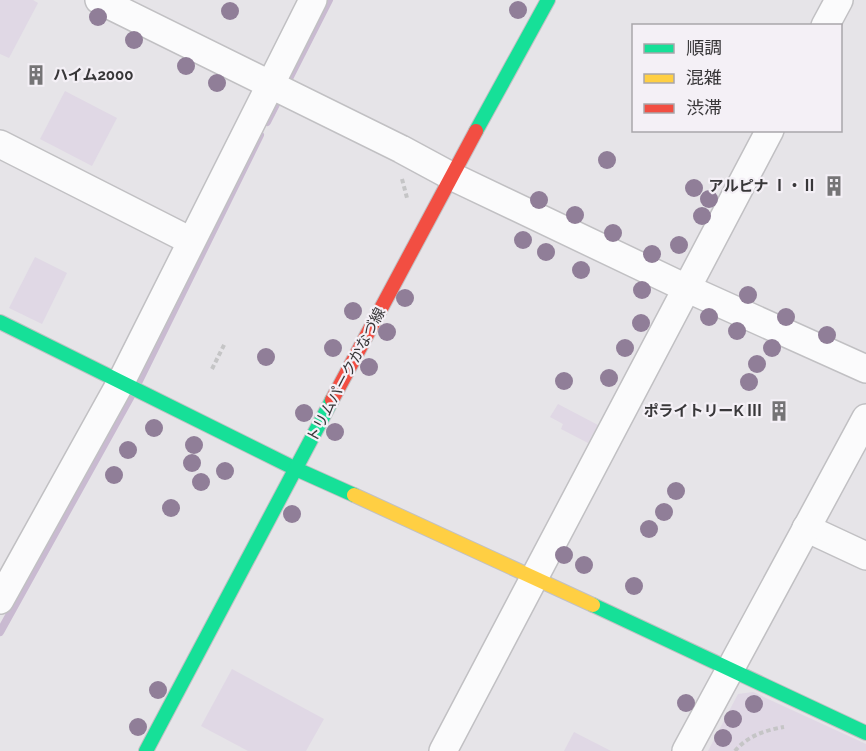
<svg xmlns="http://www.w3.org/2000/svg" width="866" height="751" viewBox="0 0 866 751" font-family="Raleway,'Noto Sans JP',sans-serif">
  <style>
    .green { fill: #e0d8e5 }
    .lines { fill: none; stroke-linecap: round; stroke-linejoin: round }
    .stream { stroke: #c9bad1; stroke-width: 8 }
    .street-casing { stroke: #c1c0c3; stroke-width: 30 }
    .fast-casing { stroke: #c1c0c3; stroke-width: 16 }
    .slow-casing { stroke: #c1c0c3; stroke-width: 16 }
    .jam-casing { stroke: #c1c0c3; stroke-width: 16 }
    .path { stroke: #c5c5c6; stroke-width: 4; stroke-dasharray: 4.5 3; stroke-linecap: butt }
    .street { stroke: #fbfbfc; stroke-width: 27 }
    .fast { stroke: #16e098; stroke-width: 14 }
    .slow { stroke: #ffcf43; stroke-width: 14 }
    .jam { stroke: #f24e42; stroke-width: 14 }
    .tree { fill: #907e98 }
    .labels { text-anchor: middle; stroke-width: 4.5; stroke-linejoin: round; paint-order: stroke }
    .poi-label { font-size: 15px; font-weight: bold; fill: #383739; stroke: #f4f0f6; text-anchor: end }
    .street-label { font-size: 15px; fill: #383739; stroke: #f4f0f6 }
  </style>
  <rect width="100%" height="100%" fill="#e6e4e8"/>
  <g class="green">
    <path d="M0 0H33L38 3 9 58 0 54Z"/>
    <path d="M65 91 117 118 92 166 40 139Z"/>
    <path d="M35 257 67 273 42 324 9 308Z"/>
    <path d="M558 404 598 425 588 443 561 429 563 424 550 417Z"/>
    <path d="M232 669 324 719 306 751H248L201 726Z"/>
    <path d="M753 692 866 744V751H708L738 694Z"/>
    <path d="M574 732 611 751H564Z"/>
  </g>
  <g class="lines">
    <g class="stream">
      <path d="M267 122 329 0"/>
      <path d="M138 383 260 135"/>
      <path d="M0 632 131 396"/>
    </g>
    <g class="street-casing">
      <g id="street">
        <path d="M99 0 401 149 451 176 686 288 866 369"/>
        <path d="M825 26 839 0"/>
        <path d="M0 144 191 241"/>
        <path d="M806 528 866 556"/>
        <path d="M0 600 121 382 313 0"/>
        <path d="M443 751 770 130"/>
        <path d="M686 751 866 418"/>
      </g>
    </g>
    <g class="fast-casing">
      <g id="fast">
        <path d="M476 131 548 0"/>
        <path d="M0 322 296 469 354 495"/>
        <path d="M593 605 866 733"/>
        <path d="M146 751 332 400"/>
      </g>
    </g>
    <g class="slow-casing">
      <path id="slow" d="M354 495 593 605"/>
    </g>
    <g class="jam-casing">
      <path id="jam" d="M332 400 476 131"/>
    </g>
    <g class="path">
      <path d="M402 179 407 198"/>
      <path d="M212 369 225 343"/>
      <path d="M735 751C747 736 766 730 784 727"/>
    </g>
    <use href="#street" class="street"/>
    <use href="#fast" class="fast"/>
    <use href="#slow" class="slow"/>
    <use href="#jam" class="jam"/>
  </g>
  <g class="tree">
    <circle cx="518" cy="10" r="9"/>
    <circle cx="230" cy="11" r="9"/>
    <circle cx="98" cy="17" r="9"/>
    <circle cx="134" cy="40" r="9"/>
    <circle cx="186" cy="66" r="9"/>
    <circle cx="217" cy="83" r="9"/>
    <circle cx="607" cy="160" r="9"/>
    <circle cx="694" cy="188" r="9"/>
    <circle cx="709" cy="199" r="9"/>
    <circle cx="539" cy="200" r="9"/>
    <circle cx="575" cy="215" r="9"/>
    <circle cx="702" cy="216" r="9"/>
    <circle cx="613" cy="233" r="9"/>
    <circle cx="523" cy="240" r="9"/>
    <circle cx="679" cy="245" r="9"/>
    <circle cx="546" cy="252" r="9"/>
    <circle cx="652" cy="254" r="9"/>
    <circle cx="581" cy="270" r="9"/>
    <circle cx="642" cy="290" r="9"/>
    <circle cx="748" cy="295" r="9"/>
    <circle cx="405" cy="298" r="9"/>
    <circle cx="353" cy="311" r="9"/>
    <circle cx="709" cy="317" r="9"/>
    <circle cx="786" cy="317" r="9"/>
    <circle cx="641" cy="323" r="9"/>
    <circle cx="737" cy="331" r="9"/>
    <circle cx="387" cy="332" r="9"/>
    <circle cx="827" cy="335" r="9"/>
    <circle cx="333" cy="348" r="9"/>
    <circle cx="625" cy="348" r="9"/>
    <circle cx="772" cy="348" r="9"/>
    <circle cx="266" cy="357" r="9"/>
    <circle cx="757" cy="364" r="9"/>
    <circle cx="369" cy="367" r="9"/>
    <circle cx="609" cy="378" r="9"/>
    <circle cx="564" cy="381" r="9"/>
    <circle cx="749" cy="382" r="9"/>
    <circle cx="304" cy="413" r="9"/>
    <circle cx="154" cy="428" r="9"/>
    <circle cx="335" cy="432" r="9"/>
    <circle cx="194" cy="445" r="9"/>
    <circle cx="128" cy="450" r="9"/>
    <circle cx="192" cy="463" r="9"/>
    <circle cx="225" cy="471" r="9"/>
    <circle cx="114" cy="475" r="9"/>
    <circle cx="201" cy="482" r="9"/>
    <circle cx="676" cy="491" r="9"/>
    <circle cx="171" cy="508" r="9"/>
    <circle cx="664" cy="512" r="9"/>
    <circle cx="292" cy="514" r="9"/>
    <circle cx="649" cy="529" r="9"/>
    <circle cx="564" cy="555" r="9"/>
    <circle cx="584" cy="565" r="9"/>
    <circle cx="634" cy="586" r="9"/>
    <circle cx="158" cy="690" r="9"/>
    <circle cx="686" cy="703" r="9"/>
    <circle cx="754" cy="704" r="9"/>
    <circle cx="733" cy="719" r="9"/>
    <circle cx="138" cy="727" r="9"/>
    <circle cx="723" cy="738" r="9"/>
  </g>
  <defs>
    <g id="building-bare" transform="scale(1.62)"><path d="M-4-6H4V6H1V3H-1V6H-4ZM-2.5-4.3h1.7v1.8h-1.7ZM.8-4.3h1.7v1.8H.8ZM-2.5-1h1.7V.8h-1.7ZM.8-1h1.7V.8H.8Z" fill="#757476" stroke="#f4f0f6" stroke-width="2.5" paint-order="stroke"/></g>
  </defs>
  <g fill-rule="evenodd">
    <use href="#building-bare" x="36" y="75"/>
    <use href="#building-bare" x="834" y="186"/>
    <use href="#building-bare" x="779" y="411"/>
  </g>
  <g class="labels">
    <g class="poi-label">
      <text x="53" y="80" text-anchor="start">ハイム2000</text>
      <text x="817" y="191">アルピナ Ⅰ・Ⅱ</text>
      <text x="762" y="416">ポライトリーK Ⅲ</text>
    </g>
    <g class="street-label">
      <text transform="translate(346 375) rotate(-62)" y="5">トリムパークかなづ線</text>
    </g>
  </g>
  <rect x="632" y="24" width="210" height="108" fill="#f4f0f6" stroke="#a9a6aa" stroke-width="1.5"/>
  <rect x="644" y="44" width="30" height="9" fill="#16e098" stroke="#a9a6aa" stroke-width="1.5"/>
  <text x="686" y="54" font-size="18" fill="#383739">順調</text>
  <rect x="644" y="74" width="30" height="9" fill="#ffcf43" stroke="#a9a6aa" stroke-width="1.5"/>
  <text x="686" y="84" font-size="18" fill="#383739">混雑</text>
  <rect x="644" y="104" width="30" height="9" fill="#f24e42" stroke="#a9a6aa" stroke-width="1.5"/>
  <text x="686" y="114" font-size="18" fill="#383739">渋滞</text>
</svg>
